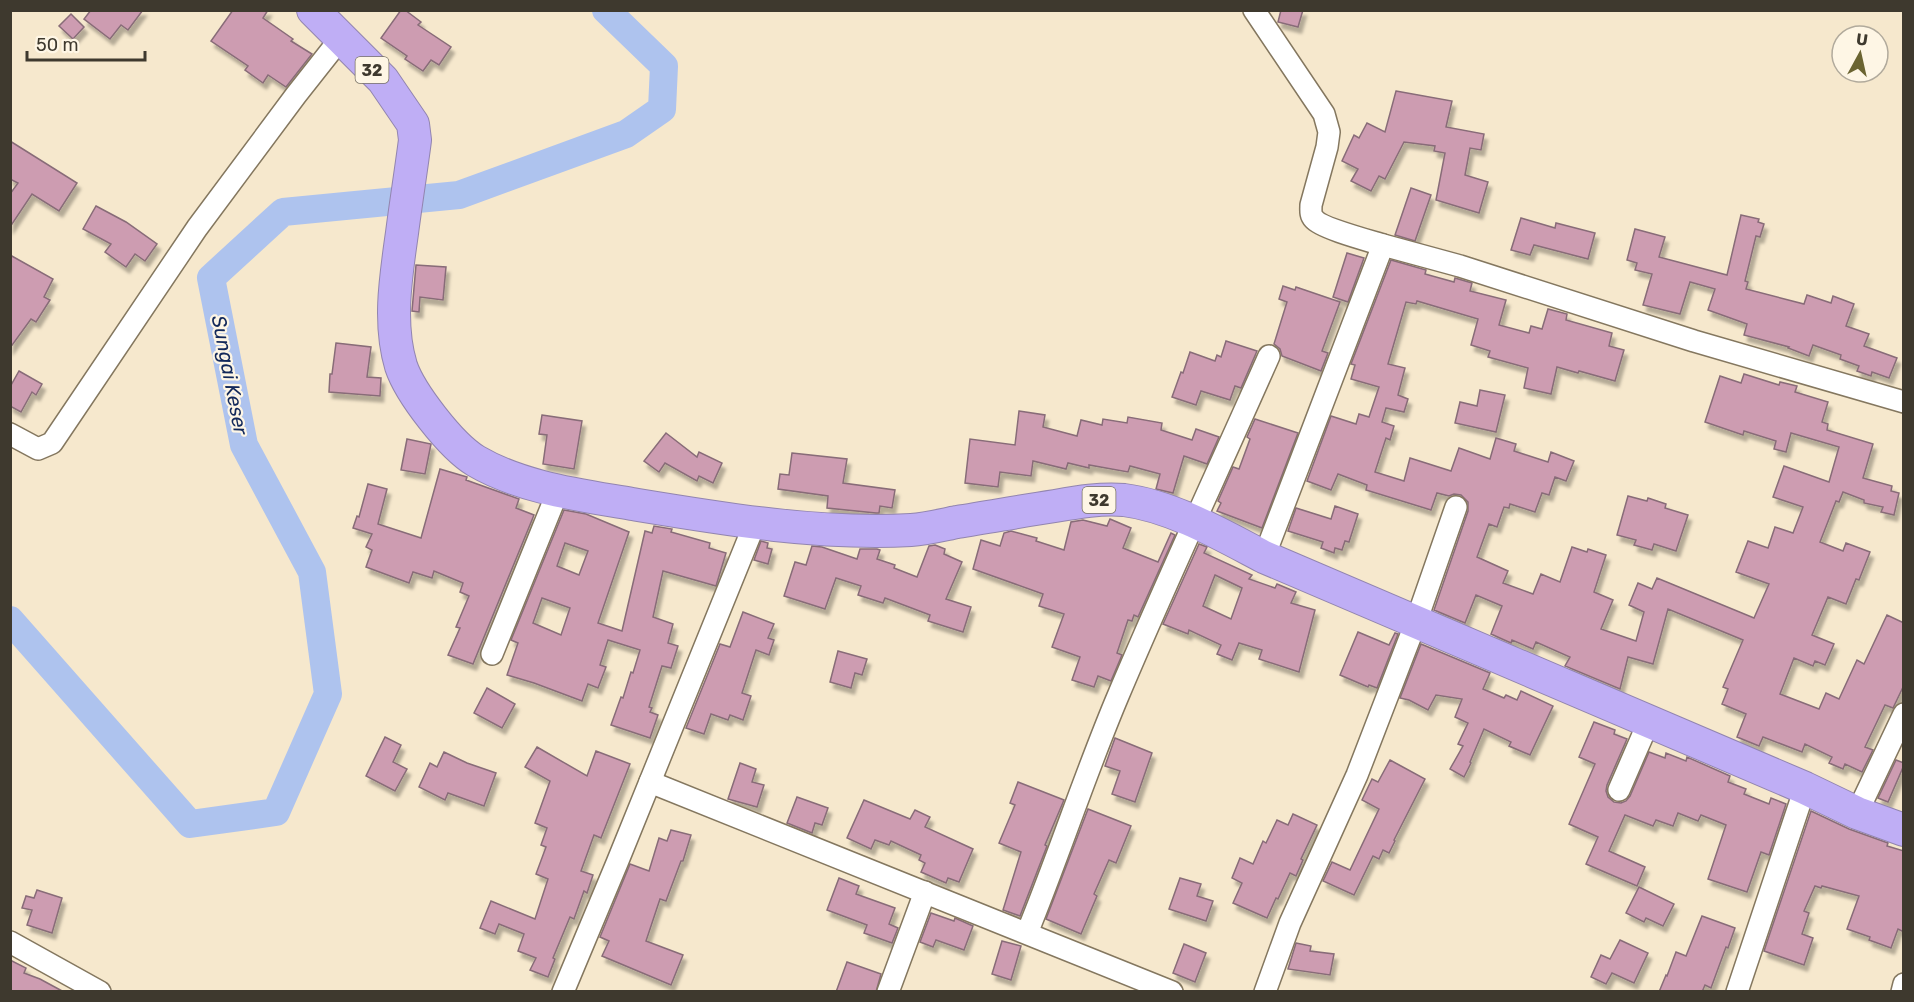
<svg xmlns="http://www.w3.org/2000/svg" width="1914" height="1002" viewBox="0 0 1914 1002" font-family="Rubik,sans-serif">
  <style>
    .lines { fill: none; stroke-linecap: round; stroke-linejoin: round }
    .river { stroke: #aec3ee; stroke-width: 28 }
    .building { fill: #cd9cb1; stroke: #886c78; stroke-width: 1.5; fill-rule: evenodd; filter: url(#shadow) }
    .minor-casing { stroke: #84775f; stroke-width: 24 }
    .highway-casing { stroke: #9285af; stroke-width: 34 }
    .minor { stroke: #fff; stroke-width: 21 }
    .highway { stroke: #bfaef5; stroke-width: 32 }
    .labels { text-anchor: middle; stroke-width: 4.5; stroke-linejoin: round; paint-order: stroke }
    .shield { fill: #fef6e5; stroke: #787265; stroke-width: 1.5 }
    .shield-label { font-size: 16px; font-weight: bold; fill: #3e392e }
    .water-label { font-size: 20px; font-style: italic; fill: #12285a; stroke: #fef6e5 }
  </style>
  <defs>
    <filter id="shadow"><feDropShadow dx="3.5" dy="6" stdDeviation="1.5" flood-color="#0004"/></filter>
  </defs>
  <rect width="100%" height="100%" fill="#f6e8cd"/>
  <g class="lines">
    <path class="river" d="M10 620 190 824 276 812 328 694 312 572 244 445 211 278 283 212 459 195 626 134 662 109 664 66 606 10"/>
  </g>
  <g class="building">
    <path d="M91 10H143L128 30 121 25 110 39 84 19Z"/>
    <path d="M233 10H268L263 18 293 39 291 41 312 54 286 87 268 75 263 83 245 70 248 66 211 41Z"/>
    <path d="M401 10H405L421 22 418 25 451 47 439 65 431 60 423 71 405 59 407 56 381 38Z"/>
    <path d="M1281 10H1303L1298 27 1278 22Z"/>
    <path d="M71 14 84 27 73 39 59 26Z"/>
    <path d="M1396 91 1452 101 1446 127 1484 134 1481 150 1470 148 1465 175 1488 182 1479 213 1436 200 1445 153 1434 151 1435 146 1404 142 1385 179 1379 176 1371 191 1351 181 1358 169 1342 161 1354 135 1359 138 1367 123 1385 132Z"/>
    <path d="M10 141 77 183 59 211 32 194 10 227V194L18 183 10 179Z"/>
    <path d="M1411 188 1431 195 1415 241 1395 235Z"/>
    <path d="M96 206 126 222 157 244 145 261 135 254 126 267 105 252 111 244 83 229Z"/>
    <path d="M1741 215 1759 219 1758 222 1764 224 1760 237 1756 236 1745 281 1748 282 1746 289 1804 304 1807 295 1831 303 1833 296 1854 304 1846 326 1869 334 1864 346 1897 358 1889 378 1872 372 1871 376 1857 371 1859 366 1840 359 1841 355 1813 345 1809 356 1788 348 1789 347 1744 335 1747 324 1708 310 1715 289 1690 282 1680 314 1643 305 1652 274 1635 270 1637 263 1627 260 1635 229 1665 237 1659 257 1727 275Z"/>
    <path d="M1521 218 1555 228 1556 223 1595 233 1588 259 1534 245 1530 255 1511 250Z"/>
    <path d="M1347 253 1364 258 1348 302 1333 297Z"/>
    <path d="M10 255 53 279 44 297 50 300 36 322 31 319 10 348Z"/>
    <path d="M1391 260 1426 270 1425 274 1454 282 1455 278 1472 283 1470 291 1506 300 1499 325 1529 333 1531 326 1542 329 1548 309 1567 314 1566 320 1612 333 1609 346 1624 350 1615 381 1579 371 1578 373 1557 367 1551 394 1524 388 1528 368 1488 357 1490 351 1471 345 1478 319 1417 301 1416 304 1406 302 1388 364 1405 368 1398 395 1408 399 1404 412 1386 408 1382 422 1394 426 1390 440 1386 438 1375 472 1404 481 1410 458 1451 471 1459 448 1490 459 1496 438 1516 444 1514 451 1548 462 1551 452 1574 461 1566 481 1555 477 1549 495 1542 493 1535 512 1510 504 1509 508 1504 507 1497 527 1489 524 1477 557 1508 571 1503 583 1533 594 1541 574 1560 582 1572 547 1587 552 1588 549 1606 555 1594 592 1613 600 1601 629 1636 641 1644 612 1629 605 1638 583 1652 589 1657 578 1754 618 1769 584 1736 572 1748 541 1768 548 1775 527 1793 533 1803 507 1773 497 1784 466 1829 482 1839 447 1791 433 1786 452 1774 449 1776 441 1744 431 1743 435 1705 422 1720 376 1741 383 1744 374 1779 385 1780 382 1797 386 1795 392 1828 402 1822 422 1828 424 1827 430 1873 444 1863 478 1892 486 1891 491 1899 493 1894 515 1881 512 1883 507 1864 503V500L1843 492 1839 502 1836 501 1820 542 1843 551 1846 543 1870 552 1859 580 1856 579 1846 604 1828 597 1812 635 1834 644 1825 665 1815 661 1813 666 1794 658 1780 694 1819 709 1826 693 1839 699 1857 660 1864 664 1887 615 1904 623V685L1893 708 1885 705 1865 747 1873 750 1862 772 1845 764 1843 769 1829 763 1832 757 1805 744 1802 752 1763 737 1759 746 1737 737 1746 714 1722 704 1728 689 1723 687 1743 640 1668 609 1653 664 1628 657 1620 689 1565 666 1570 657 1536 642 1533 649 1512 640 1511 643 1491 634 1502 606 1476 595 1465 623 1434 610 1468 511V502L1461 495 1454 494 1449 496 1437 493 1431 510 1366 490 1367 485 1338 474 1331 490 1307 481 1331 416 1356 424 1359 414 1369 417 1379 387 1351 379 1355 365 1351 364Z"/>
    <path d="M416 265 446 267 443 300 420 297 419 312 412 311Z"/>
    <path d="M1283 286 1295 290 1296 287 1340 302 1322 351 1328 353 1321 371 1282 356 1280 349 1274 344 1287 302 1279 299Z"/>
    <path d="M1226 341 1257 351 1241 388 1235 386 1230 400 1201 391 1196 405 1172 397 1181 372 1183 373 1190 352 1215 361 1217 355 1221 357Z"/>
    <path d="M336 343 371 347 367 377 381 378 380 396 329 392 330 374H332Z"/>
    <path d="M19 371 42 384 36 395 32 392 21 412 10 406V387Z"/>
    <path d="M1480 390 1505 395 1496 432 1455 423 1460 402 1477 406Z"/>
    <path d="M1019 411 1045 415 1043 427 1077 436 1081 420 1102 425 1103 419 1127 423 1128 417 1162 423 1161 430 1192 440 1196 429 1219 437 1207 464 1184 456 1173 493 1156 489 1160 474 1130 466 1128 472 1089 465V468L1068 463 1066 469 1033 461 1031 476 1000 472 998 487 965 483 970 439 1015 445Z"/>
    <path d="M542 415 582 421 574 469 543 464 547 435 539 434Z"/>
    <path d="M1255 419 1298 433 1262 528 1217 511 1221 503 1218 501 1233 467 1239 469 1250 439 1247 437Z"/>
    <path d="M666 433 697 457 699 452 722 463 713 483 699 476 697 481 665 463 659 472 644 461Z"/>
    <path d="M407 439 431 444 425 474 401 470Z"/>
    <path d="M792 453 847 459 843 483 895 490 892 508 880 506 879 513H876L827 508 828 496 778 489 780 474 789 475Z"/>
    <path d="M440 469 467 477 466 480 519 499 516 508 534 515 473 664 448 655 460 628 456 627 469 596 460 592 463 583 434 571 432 578 413 572 409 583 366 567 372 550 366 547 372 534 353 528 357 516 359 517 368 484 387 489 378 524 421 538Z"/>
    <path d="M1628 496 1647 501 1648 498 1666 504 1665 508 1688 515 1676 551 1654 544 1652 550 1634 545 1636 540 1617 535Z"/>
    <path d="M1335 506 1358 514 1349 542 1345 541 1342 550 1335 548 1334 553 1321 548 1323 542 1288 531 1296 508 1331 519Z"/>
    <path d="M564 510 586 514 629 532 598 623 622 631 645 531 652 533 654 526 672 529 671 532 710 543 709 548 726 553 716 586 663 571 653 617 673 624 668 643 678 646 671 668 662 666 649 707 652 708 650 712 658 715 650 738 611 725 621 697 623 698 631 672 633 673 640 650 608 640 600 665 606 667 598 688 588 684 582 701 534 683 507 675 518 643 511 640ZM565 543 588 551 579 575 557 566ZM542 598 570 608 561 635 533 623Z"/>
    <path d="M1110 519 1131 528 1123 548 1158 562 1171 533 1175 535 1138 617 1134 615 1132 621 1128 620 1117 653 1122 655 1111 681 1098 676 1094 687 1072 680 1080 657 1052 647 1064 614 1039 606 1043 594 973 569 981 540 1000 546 1004 533 1011 531 1037 538 1036 541 1064 550 1071 522 1083 520 1107 526Z"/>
    <path d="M761 541 768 543 767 548 772 549 768 564 754 560Z"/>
    <path d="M1199 544 1207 547 1204 553 1252 575 1249 579 1275 588 1277 584 1296 592 1291 603 1315 610 1299 672 1259 659 1262 650 1239 643 1232 660 1217 654 1221 645 1189 630 1188 634 1163 624ZM1215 575 1242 588 1231 619 1203 606Z"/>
    <path d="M935 545 945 549 944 554 962 562 946 599 971 607 963 632 928 621 930 615 885 598 883 603 858 595 861 586 836 578 825 609 784 596 795 562 806 565 812 546 822 547 857 559 860 549H877L880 550 877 559 895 565 894 568 917 577 929 546Z"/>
    <path d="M743 612 774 624 768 638 774 640 769 655 756 650 742 693 751 696 743 720 730 715 728 720 711 714 704 734 686 728 720 644 730 647Z"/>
    <path d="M1358 632 1389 645 1395 633 1398 634 1377 688 1369 685 1368 687 1340 675Z"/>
    <path d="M1421 644 1490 673 1483 689 1504 698 1506 695 1517 700 1521 691 1553 706 1530 755 1509 746 1511 742 1484 729 1470 762 1471 763 1464 777 1450 769 1463 746 1458 744 1468 723 1455 717 1462 699 1436 695 1428 710 1409 700 1400 698Z"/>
    <path d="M838 651 867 659 862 675 855 673 851 688 830 682Z"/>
    <path d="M487 688 515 704 502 728 474 713Z"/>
    <path d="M1594 722 1615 730 1614 734 1627 739 1607 785 1606 791 1608 797 1614 802 1621 803 1626 801 1630 796 1649 752 1665 758 1666 753 1686 761 1687 757 1730 776 1728 782 1746 789 1744 794 1769 804 1771 798 1786 804 1769 855 1761 852 1747 892 1708 879 1726 825 1701 815 1698 821 1678 813 1673 826 1656 820 1653 826 1625 815 1609 851 1645 867 1637 886 1586 864 1598 837 1569 824 1595 764 1579 757Z"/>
    <path d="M385 737 401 745 393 762 407 769 395 791 366 776Z"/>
    <path d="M1115 738 1152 753 1135 802 1112 794 1120 771 1105 766Z"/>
    <path d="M537 747 587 776 596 751 630 764 601 838 594 835 581 871 593 875 587 893 584 891 574 919 570 917 553 958 555 959 548 977 530 970 536 958 518 951 524 934 499 924 495 934 480 928 491 901 535 919 548 879 536 874 546 847 541 845 547 828 535 823 550 781 525 767Z"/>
    <path d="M444 752 467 763 496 773 484 806 448 793 445 800 419 787 430 763 437 767Z"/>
    <path d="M1390 760 1425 779 1394 840 1395 841 1389 853 1383 850 1379 859 1373 856 1354 895 1323 881 1332 862 1350 870 1379 809 1362 800 1372 779 1378 782Z"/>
    <path d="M1896 760 1904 763V765L1888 802 1878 798Z"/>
    <path d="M740 763 756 769 752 782 764 785 757 807 728 799Z"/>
    <path d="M1018 782 1064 800 1045 845 1047 846 1020 916 1003 910 1021 852 999 843 1015 805 1010 803Z"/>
    <path d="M797 797 828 808 822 825 815 823 812 833 787 823Z"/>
    <path d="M864 800 910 819 915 810 930 817 925 827 973 849 959 882 948 878 946 883 921 872 925 863 919 860 921 855 891 841 889 845 875 840 871 849 847 838Z"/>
    <path d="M1088 809 1131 826 1116 863 1109 860 1094 894 1097 896 1081 934 1046 919Z"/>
    <path d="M1811 811 1849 829 1888 843 1887 846 1904 851V932L1898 929 1891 948 1869 940 1870 937 1847 929 1859 896 1822 886 1821 888 1815 886 1804 911 1809 913 1802 934 1813 938 1804 965 1764 951Z"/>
    <path d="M1293 814 1317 825 1301 859 1303 860 1296 876 1290 873 1278 899 1276 898 1267 918 1233 903 1242 883 1232 878 1240 858 1253 864 1263 841 1266 843 1277 820 1288 825Z"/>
    <path d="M671 830 691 835 683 861H681L666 901 660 899 646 941 683 955 671 985 602 956 609 941 600 937 630 864 649 871 659 838 667 841Z"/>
    <path d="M839 878 859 886 856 894 895 908 889 924 898 928 892 943 864 933 867 925 827 910Z"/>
    <path d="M1180 878 1201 884 1197 896 1213 901 1206 921 1169 909Z"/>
    <path d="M1639 887 1674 904 1663 926 1646 918 1644 922 1626 913Z"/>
    <path d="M37 890 62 898 52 933 27 925 32 910 22 908 26 896 34 898Z"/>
    <path d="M931 913 954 921 955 918 973 926 964 950 936 940 933 947 920 942Z"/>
    <path d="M1702 916 1735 928 1728 948 1726 947 1711 988 1705 985 1702 992H1659L1666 975 1667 976 1676 952 1686 956Z"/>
    <path d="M1620 940 1648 953 1634 983 1612 973 1606 984 1591 977 1601 955 1610 959Z"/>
    <path d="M1002 941 1021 946 1011 980 992 974Z"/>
    <path d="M1296 943 1311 946 1310 951 1334 954 1330 975 1288 969Z"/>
    <path d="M1184 944 1206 953 1195 982 1173 973Z"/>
    <path d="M10 960 26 968 24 973 40 979 64 992H10Z"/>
    <path d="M847 962 881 974 876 992H836Z"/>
  </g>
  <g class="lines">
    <g class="minor-casing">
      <g id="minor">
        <path d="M1254 10 1324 114 1329 132 1327 147 1311 205C1311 210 1310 215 1314 219 1321 228 1370 241 1383 245"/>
        <path d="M10 434 38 449 52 443 197 228 296 95 341 38"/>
        <path d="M1264 557 1383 245 1460 266 1694 341 1904 402"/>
        <path d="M492 654 558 491"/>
        <path d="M650 782 1172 992"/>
        <path d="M1619 790 1649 721"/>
        <path d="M1857 813 1904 714"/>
        <path d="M1027 933C1059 855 1085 774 1118 696 1166 582 1219 469 1269 356"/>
        <path d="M10 942 100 992"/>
        <path d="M563 992 617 863 755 523"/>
        <path d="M888 992 925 892"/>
        <path d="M1265 992 1290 923 1357 775 1416 622 1456 507"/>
        <path d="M1737 992 1805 788"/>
        <path d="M1902 992 1904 984"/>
      </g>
    </g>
    <g class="highway-casing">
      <path id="highway" d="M313 10 383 80 413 124 415 140C411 171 406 202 402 233 396 276 388 323 401 366 410 393 451 446 476 461 522 488 580 495 632 504 723 519 818 535 911 530 926 529 942 525 957 522 989 517 1022 511 1055 506 1078 502 1101 498 1124 500 1172 506 1222 535 1264 557L1805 788 1857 813 1904 830"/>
    </g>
    <use href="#minor" class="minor"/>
    <use href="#highway" class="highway"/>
  </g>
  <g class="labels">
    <g class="shield">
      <rect x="355.5" y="57" width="33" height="26" rx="4.5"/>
      <rect x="1082.5" y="487" width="33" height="26" rx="4.5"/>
    </g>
    <g class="shield-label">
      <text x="372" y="76">32</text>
      <text x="1099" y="506">32</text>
    </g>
    <g class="water-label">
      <text transform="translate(230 375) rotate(79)" y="7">Sungai Keser</text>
    </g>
  </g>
  <rect width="1914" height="1002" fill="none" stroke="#3e392e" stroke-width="24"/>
  <g transform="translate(1860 54) rotate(8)"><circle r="28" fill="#fef6e5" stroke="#b1aa9c" stroke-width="1.5"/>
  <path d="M0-4.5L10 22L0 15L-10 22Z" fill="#6b6431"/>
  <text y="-9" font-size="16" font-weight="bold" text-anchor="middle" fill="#3e392e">U</text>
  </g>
  <path d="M27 51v9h118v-9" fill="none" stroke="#3e392e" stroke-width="3"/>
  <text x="36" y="51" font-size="18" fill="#3e392e" stroke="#fef6e5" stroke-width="4.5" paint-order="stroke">50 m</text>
</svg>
